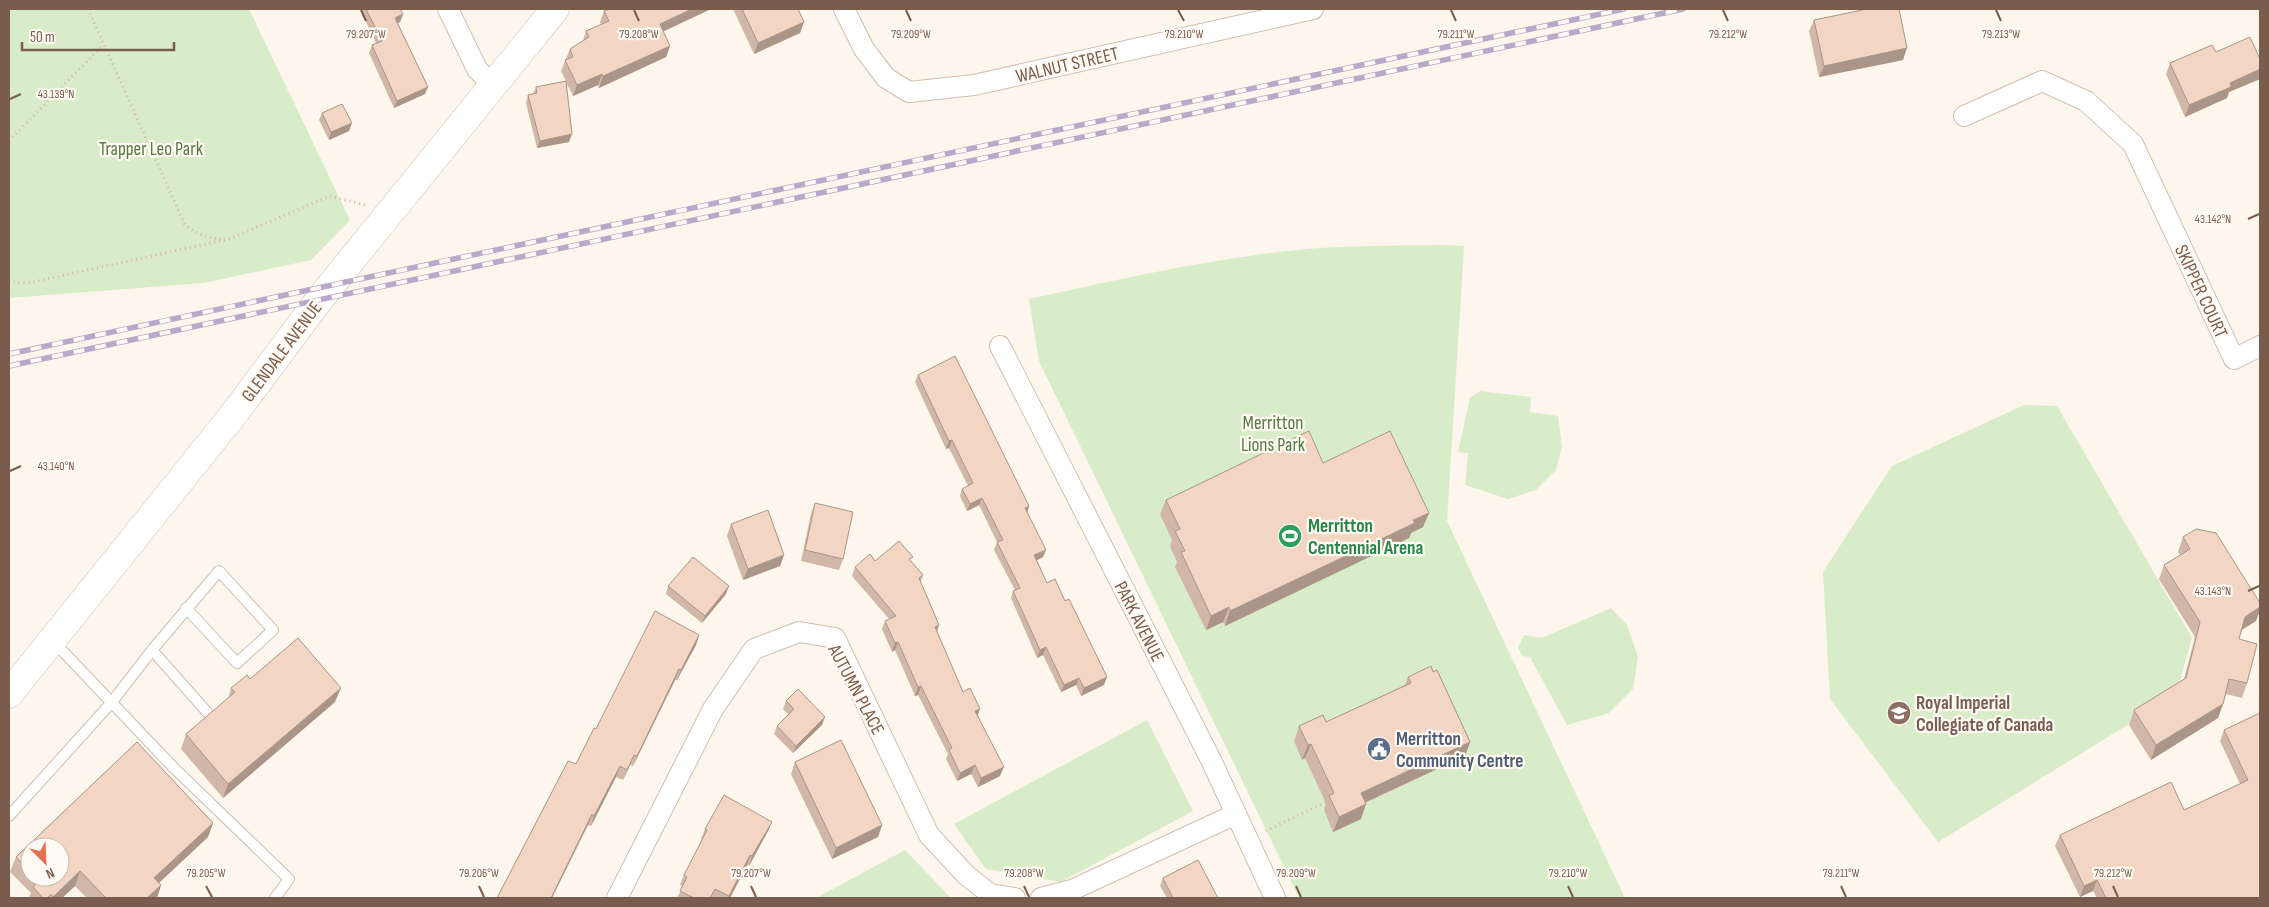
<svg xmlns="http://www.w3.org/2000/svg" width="2269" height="907" viewBox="0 0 2269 907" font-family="'Sofia Sans Condensed',sans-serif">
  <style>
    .green { fill: #d8ecc9 }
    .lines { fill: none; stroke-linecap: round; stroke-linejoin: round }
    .lane-casing { stroke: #d1beb0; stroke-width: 12 }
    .street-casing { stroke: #d1beb0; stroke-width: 22 }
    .secondary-casing { stroke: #d6c0b0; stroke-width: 29 }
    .path { stroke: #d9b8a5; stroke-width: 3; stroke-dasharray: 1 4; stroke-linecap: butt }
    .lane { stroke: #fff; stroke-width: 10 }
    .street { stroke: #fff; stroke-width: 20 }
    .secondary { stroke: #fff; stroke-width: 28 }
    .rail-casing { stroke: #b9a8c9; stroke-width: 5.5 }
    .rail { stroke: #fffaf3; stroke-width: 4; stroke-dasharray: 11; stroke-linecap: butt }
    .wall { fill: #d1b7a8; fill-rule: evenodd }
    .shaded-wall { fill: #aa9588 }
    .building { fill: #f3d5c3; stroke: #aa9588 }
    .ticks { fill: none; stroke: #7a5c4d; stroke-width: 2 }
    .labels { text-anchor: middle; stroke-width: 4.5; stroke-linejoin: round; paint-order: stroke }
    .street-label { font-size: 19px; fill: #7a5c4d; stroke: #fffaf3 }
    .park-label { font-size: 19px; fill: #537a41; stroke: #fffaf3 }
    .leisure-label { font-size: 19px; font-weight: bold; fill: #27864d; stroke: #fffaf3; text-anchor: start }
    .education-label { font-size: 19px; font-weight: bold; fill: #785e54; stroke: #fffaf3; text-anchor: start }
    .service-label { font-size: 19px; font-weight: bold; fill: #4e5e75; stroke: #fffaf3; text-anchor: start }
    .ticks-label { font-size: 12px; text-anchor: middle; fill: #7a5c4d; stroke: #fffaf3; stroke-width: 4.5; stroke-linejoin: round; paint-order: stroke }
  </style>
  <rect width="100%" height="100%" fill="#fdf6ec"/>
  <g class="green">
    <path d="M9 9H249L350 220 311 260 204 283 9 298Z"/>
    <path d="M1442 245 1464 246 1447 521 1625 898H1299L1039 361 1029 299C1112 281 1195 262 1279 252 1333 245 1388 246 1442 245Z"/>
    <path d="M1480 391 1531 397 1530 412 1558 416 1562 447 1556 470 1536 490 1508 499 1465 485 1468 453 1458 452 1470 398Z"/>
    <path d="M2024 405 2057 406 2192 638 2176 695 1938 842 1830 699 1823 572 1892 466Z"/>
    <path d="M1611 608 1627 625 1638 657 1633 689 1609 713 1567 725 1530 657 1523 656 1518 648 1524 635 1542 638Z"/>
    <path d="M1147 720 1193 811 1061 882 986 869 954 824Z"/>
    <path d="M905 850 951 898H816Z"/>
  </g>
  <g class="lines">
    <g class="lane-casing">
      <g id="lane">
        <path d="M53 641 174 768 289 879 275 898"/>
        <path d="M152 650 207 712"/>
        <path d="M9 816 112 702 152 650 219 571 273 630 237 663 186 608"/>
      </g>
    </g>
    <g class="street-casing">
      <g id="street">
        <path d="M448 9 477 69 492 85"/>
        <path d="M844 9 864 49 886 78 909 92 974 85 1313 9"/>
        <path d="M1964 116 2042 81 2086 101 2133 144 2234 359 2260 346"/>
        <path d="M1000 346 1211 760 1275 898"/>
        <path d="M617 898 713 709 754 649 799 632 835 638 929 835 966 875 990 894 1015 898"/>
        <path d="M1041 898 1072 890 1236 814"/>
      </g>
    </g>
    <g class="secondary-casing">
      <path id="secondary" d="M9 694 237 410 319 300 555 9"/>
    </g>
    <g class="path">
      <path d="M88 9 185 225C198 235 207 238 224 239"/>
      <path d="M9 141 103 45"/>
      <path d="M9 280 18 283 33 282 229 239 330 196 365 205"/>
      <path d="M1266 831 1326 802"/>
    </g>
    <use href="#lane" class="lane"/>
    <use href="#street" class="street"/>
    <use href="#secondary" class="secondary"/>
    <g class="rail-casing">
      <g id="rail">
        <path d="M9 354 1624 9"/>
        <path d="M9 366 1683 9"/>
      </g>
    </g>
    <use href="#rail" class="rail"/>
  </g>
  <g class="wall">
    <path d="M360 9H400L403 14 400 22 398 23 425 94 394 108 369 53 372 45 376 43Z"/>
    <path d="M609 9H711L663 31 670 46 666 57 599 88 598 85 573 96 566 82 569 142 537 148 526 103 528 95 533 94 536 87 566 81 561 71 570 49 583 41 586 31 601 25 600 22 604 11Z"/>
    <path d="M733 9H798L804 22 800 33 754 54Z"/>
    <path d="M1814 20 1903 60 1819 77 1809 31Z"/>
    <path d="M2216 52 2260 79 2229 92 2227 98 2185 117 2166 74 2170 63Z"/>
    <path d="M322 113 349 131 329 140 319 120Z"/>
    <path d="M918 375 1029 506 1027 513 1043 557 1037 560 1047 583 1065 601 1104 685 1081 696 1076 685 1061 692 1043 655 1037 658 1011 598 1013 591 1015 590 994 550 997 542 979 505 967 511 960 496 962 489 968 486 949 448 946 449 915 382Z"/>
    <path d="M1323 463 1429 513 1423 527 1411 533 1409 538 1225 626 1223 622 1206 630 1175 567 1177 562 1170 546 1172 540 1160 514 1166 500Z"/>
    <path d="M815 503 843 559 839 570 801 561 811 514Z"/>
    <path d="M731 524 784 555 780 566 743 580 727 536Z"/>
    <path d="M2183 537 2260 603V610L2256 621 2242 630 2239 639 2247 683 2242 698 2226 694 2223 704 2218 718 2151 760 2129 725 2134 710 2184 679 2195 637 2159 579 2164 565 2180 555 2178 552Z"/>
    <path d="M875 561H911L923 575 921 582 939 625 937 632 963 692 978 715 1000 776 978 787 971 774 957 781 946 759 948 754 918 695 915 696 895 650 892 652 882 629 885 621 889 619 852 576 855 567Z"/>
    <path d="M668 586 726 594 702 623 666 594Z"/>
    <path d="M699 635 696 645 677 680H675L633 766 630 765 623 780 616 777 591 826 588 825 576 764 596 729Z"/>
    <path d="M1433 672 1470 742 1465 756 1365 803 1361 819 1333 832 1324 810 1326 803 1305 758 1302 760 1294 741 1299 726 1326 722 1405 685 1408 677Z"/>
    <path d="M250 679 335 702 223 798 181 749 186 734 228 699 231 688Z"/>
    <path d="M786 701 822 725 793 753 774 734 777 726 788 714 783 709Z"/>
    <path d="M2260 713V898H2097L2093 891 2080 897 2055 846 2060 835 2184 810 2240 784 2220 741 2224 730Z"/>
    <path d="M137 742 213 823 208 837 159 883 161 885 157 898H87L75 886 62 898H29L31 893 10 872 16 857ZM30 847H60V877H30Z"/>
    <path d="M795 762 882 825 878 837 832 859 791 774Z"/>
    <path d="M772 822 768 831 749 866 747 865 730 898H677L683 886 680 885 684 875 702 840 701 839 705 829Z"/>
    <path d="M1163 878 1218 898H1167L1160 886Z"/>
  </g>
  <g class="shaded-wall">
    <path d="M692 9H711L656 35 660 24Z"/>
    <path d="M403 14 400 22 392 26 395 18Z"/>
    <path d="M804 22 800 33 754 54 758 43Z"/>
    <path d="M670 46 666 57 599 88 603 76Z"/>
    <path d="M1907 48 1903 60 1819 77 1824 66Z"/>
    <path d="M2260 69V79L2229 92 2227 98 2185 117 2189 105 2230 83Z"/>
    <path d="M602 74 598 85 573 96 577 85Z"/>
    <path d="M428 87 425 94 394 108 397 101Z"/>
    <path d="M352 123 349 131 329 140 331 132Z"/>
    <path d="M572 134 569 142 537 148 540 141Z"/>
    <path d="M952 440 949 448 946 449 949 441Z"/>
    <path d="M982 498 979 505 967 511 970 504Z"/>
    <path d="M1029 506 1027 514 1025 508Z"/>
    <path d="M1429 513 1423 527 1411 533 1409 538 1225 626 1230 611Z"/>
    <path d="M1046 550 1043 557 1031 563 1034 555Z"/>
    <path d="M784 555 780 566 743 580 748 569Z"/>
    <path d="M729 586 726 594 702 623 705 616Z"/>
    <path d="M1229 607 1223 622 1206 630 1211 616Z"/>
    <path d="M2260 607V610L2256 621 2239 631 2245 617Z"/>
    <path d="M939 625 936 633 935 627Z"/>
    <path d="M699 635 696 645 677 680 681 670Z"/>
    <path d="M898 642 895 650 892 652 895 643Z"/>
    <path d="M1046 647 1043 655 1037 658 1040 650Z"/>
    <path d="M679 669 675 680 633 766 637 756Z"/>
    <path d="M1107 677 1104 685 1081 696 1084 688Z"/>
    <path d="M1079 678 1076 685 1061 692 1064 685Z"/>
    <path d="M921 686 918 695 915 696 918 687Z"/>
    <path d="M341 688 335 702 223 798 228 784Z"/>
    <path d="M2223 704 2218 718 2151 760 2156 745Z"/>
    <path d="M980 709 977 717 975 711Z"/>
    <path d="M825 717 822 725 793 753 796 746Z"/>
    <path d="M1470 742 1465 756 1355 807 1361 793Z"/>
    <path d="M1311 744 1305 758 1302 760 1308 745Z"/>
    <path d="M634 755 630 765 623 780 627 770Z"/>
    <path d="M975 765 971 774 957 781 960 773Z"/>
    <path d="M620 766 616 777 591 826 594 816Z"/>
    <path d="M1004 767 1000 776 978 787 981 778Z"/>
    <path d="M1366 804 1361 819 1333 832 1339 817Z"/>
    <path d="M592 814 588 825 552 898H551Z"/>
    <path d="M772 822 768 831 749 866 752 856Z"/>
    <path d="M213 823 208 837 149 892 154 878Z"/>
    <path d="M882 825 878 837 832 859 836 848Z"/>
    <path d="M750 855 747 865 730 898H728Z"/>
    <path d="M80 871 75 886 62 898H53V897Z"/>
    <path d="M2097 880 2093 891 2080 897 2084 886Z"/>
    <path d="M161 885 157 898H147Z"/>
  </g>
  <g class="building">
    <path d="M366 9H400L403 14 395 18 428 87 397 101 372 45 382 41Z"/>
    <path d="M609 9H692L660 24 670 46 603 76 602 74 577 85 565 60 573 57 570 49 589 37 586 31 609 21 604 11Z"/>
    <path d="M742 9H798L804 22 758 43Z"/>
    <path d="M1867 9H1899L1907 48 1824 66 1814 20Z"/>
    <path d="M2250 37 2260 59V69L2230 83 2231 87 2189 105 2170 63 2212 45 2216 52Z"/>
    <path d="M566 81 572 134 540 141 528 95 537 93 536 87Z"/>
    <path d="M342 104 352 123 331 132 322 113Z"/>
    <path d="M955 356 1029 506 1025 508 1046 550 1034 555 1047 583 1055 579 1065 601 1069 599 1107 677 1084 688 1079 678 1064 685 1046 647 1040 650 1013 591 1020 588 997 542 1003 540 982 498 970 504 962 489 973 483 952 440 949 441 918 375Z"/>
    <path d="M1309 431 1323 463 1390 431 1429 513 1413 520 1415 523 1230 611 1229 607 1211 616 1181 552 1185 551 1175 531 1180 529 1166 500Z"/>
    <path d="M815 503 853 512 843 559 805 550Z"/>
    <path d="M768 510 784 555 748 569 731 524Z"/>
    <path d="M2196 529 2216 533 2260 603V607L2245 617 2239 639 2257 644 2247 683 2229 679 2223 704 2156 745 2134 710 2186 678 2200 622 2164 565 2190 549 2183 537Z"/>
    <path d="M899 541 913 557 909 559 923 575 919 578 939 625 935 627 963 692 970 688 980 709 975 711 1004 767 981 778 975 765 960 773 949 750 952 748 921 686 918 687 898 642 895 643 885 621 896 616 855 567 870 554 875 561Z"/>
    <path d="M693 557 729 586 705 616 668 586Z"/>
    <path d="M655 611 699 635 681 670 679 669 637 756 634 755 627 770 620 766 594 816 592 814 551 898H497L568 761 576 764 594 728 596 729Z"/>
    <path d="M298 638 341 688 228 784 186 734 235 692 231 688 247 675 250 679Z"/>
    <path d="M1431 666 1433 672 1437 670 1470 742 1361 793 1366 804 1339 817 1329 796 1334 793 1311 744 1308 745 1299 726 1323 715 1326 722 1411 683 1408 677Z"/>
    <path d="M798 689 825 717 796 746 777 726 794 709 786 701Z"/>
    <path d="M2260 713V898H2106L2097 880 2084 886 2060 835 2171 782 2184 810 2248 780 2224 730Z"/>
    <path d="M841 740 882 825 836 848 795 762Z"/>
    <path d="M137 742 213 823 154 878 161 885 147 898H136L134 897 133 898H106L80 871 53 897 51 894 47 898H43L33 887 39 882 35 877H60V847H30V872L16 857Z"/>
    <path d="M724 795 772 822 752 856 750 855 729 896 715 889 710 898H694L680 891 687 877 684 875 707 830 705 829Z"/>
    <path d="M1198 860 1218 898H1173L1163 878Z"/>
  </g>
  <path class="ticks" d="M361 10 366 21M634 10 639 21M906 10 911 21M1178 10 1184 21M1451 10 1456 21M1723 10 1728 21M1996 10 2001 21M10 99 21 94M2248 219 2259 214M10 471 21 466M2248 591 2259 586M206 886 212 897M479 886 484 897M751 886 756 897M1024 886 1029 897M1296 886 1301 897M1568 886 1573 897M1841 886 1846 897M2113 886 2118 897"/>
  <defs>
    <g id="stadium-disc" transform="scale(1.25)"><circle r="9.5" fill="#2e9e5b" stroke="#fffaf3"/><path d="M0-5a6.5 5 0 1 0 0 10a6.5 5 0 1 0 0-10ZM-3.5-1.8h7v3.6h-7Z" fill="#fff"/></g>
    <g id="school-disc" transform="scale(1.25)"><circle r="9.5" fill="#8d6e63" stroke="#fffaf3"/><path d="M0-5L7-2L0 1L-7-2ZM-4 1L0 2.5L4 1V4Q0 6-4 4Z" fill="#fff"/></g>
    <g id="civic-disc" transform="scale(1.25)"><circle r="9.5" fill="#5c6f8a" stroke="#fffaf3"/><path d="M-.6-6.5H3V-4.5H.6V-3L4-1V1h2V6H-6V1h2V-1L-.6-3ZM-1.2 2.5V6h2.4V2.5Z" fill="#fff"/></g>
  </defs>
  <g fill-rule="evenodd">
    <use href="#stadium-disc" x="1290" y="536"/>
    <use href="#school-disc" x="1899" y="713"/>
    <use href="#civic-disc" x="1379" y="749"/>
  </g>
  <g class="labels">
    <g class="street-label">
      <text transform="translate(1067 64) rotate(-13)" y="7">WALNUT STREET</text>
      <text transform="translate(2202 291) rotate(65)" y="7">SKIPPER COURT</text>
      <text transform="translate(281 351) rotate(-53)" y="7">GLENDALE AVENUE</text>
      <text transform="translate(1140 621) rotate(63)" y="7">PARK AVENUE</text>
      <text transform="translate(857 689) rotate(62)" y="7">AUTUMN PLACE</text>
    </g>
    <g class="park-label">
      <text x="151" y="155">Trapper Leo Park</text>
      <text x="1273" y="429">Merritton<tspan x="1273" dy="22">Lions Park</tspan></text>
    </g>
    <g class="leisure-label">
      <text x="1308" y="532">Merritton<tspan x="1308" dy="22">Centennial Arena</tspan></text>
    </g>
    <g class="education-label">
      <text x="1916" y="709">Royal Imperial<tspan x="1916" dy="22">Collegiate of Canada</tspan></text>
    </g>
    <g class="service-label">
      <text x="1396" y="745">Merritton<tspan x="1396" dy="22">Community Centre</tspan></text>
    </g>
  </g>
  <g class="ticks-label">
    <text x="366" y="38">79.207°W</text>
    <text x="639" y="38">79.208°W</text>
    <text x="911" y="38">79.209°W</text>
    <text x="1184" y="38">79.210°W</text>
    <text x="1456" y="38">79.211°W</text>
    <text x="1728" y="38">79.212°W</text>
    <text x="2001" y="38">79.213°W</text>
    <text x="56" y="98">43.139°N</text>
    <text x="2213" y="223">43.142°N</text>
    <text x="56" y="470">43.140°N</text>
    <text x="2213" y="595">43.143°N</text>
    <text x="206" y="877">79.205°W</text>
    <text x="479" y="877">79.206°W</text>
    <text x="751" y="877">79.207°W</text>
    <text x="1024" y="877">79.208°W</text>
    <text x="1296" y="877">79.209°W</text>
    <text x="1568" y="877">79.210°W</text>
    <text x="1841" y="877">79.211°W</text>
    <text x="2113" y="877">79.212°W</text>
  </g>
  <rect width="2269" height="907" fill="none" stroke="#7a5c4d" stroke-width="20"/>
  <g transform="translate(45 862) rotate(156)"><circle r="24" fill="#fffaf3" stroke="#cabbb1"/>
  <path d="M0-4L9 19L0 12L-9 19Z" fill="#e76f51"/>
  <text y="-8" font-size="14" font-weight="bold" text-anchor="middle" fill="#7a5c4d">N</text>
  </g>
  <path d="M22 42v8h152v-8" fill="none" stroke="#7a5c4d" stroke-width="2.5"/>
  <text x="30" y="42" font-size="15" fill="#7a5c4d" stroke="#fffaf3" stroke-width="4" paint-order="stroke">50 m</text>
</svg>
